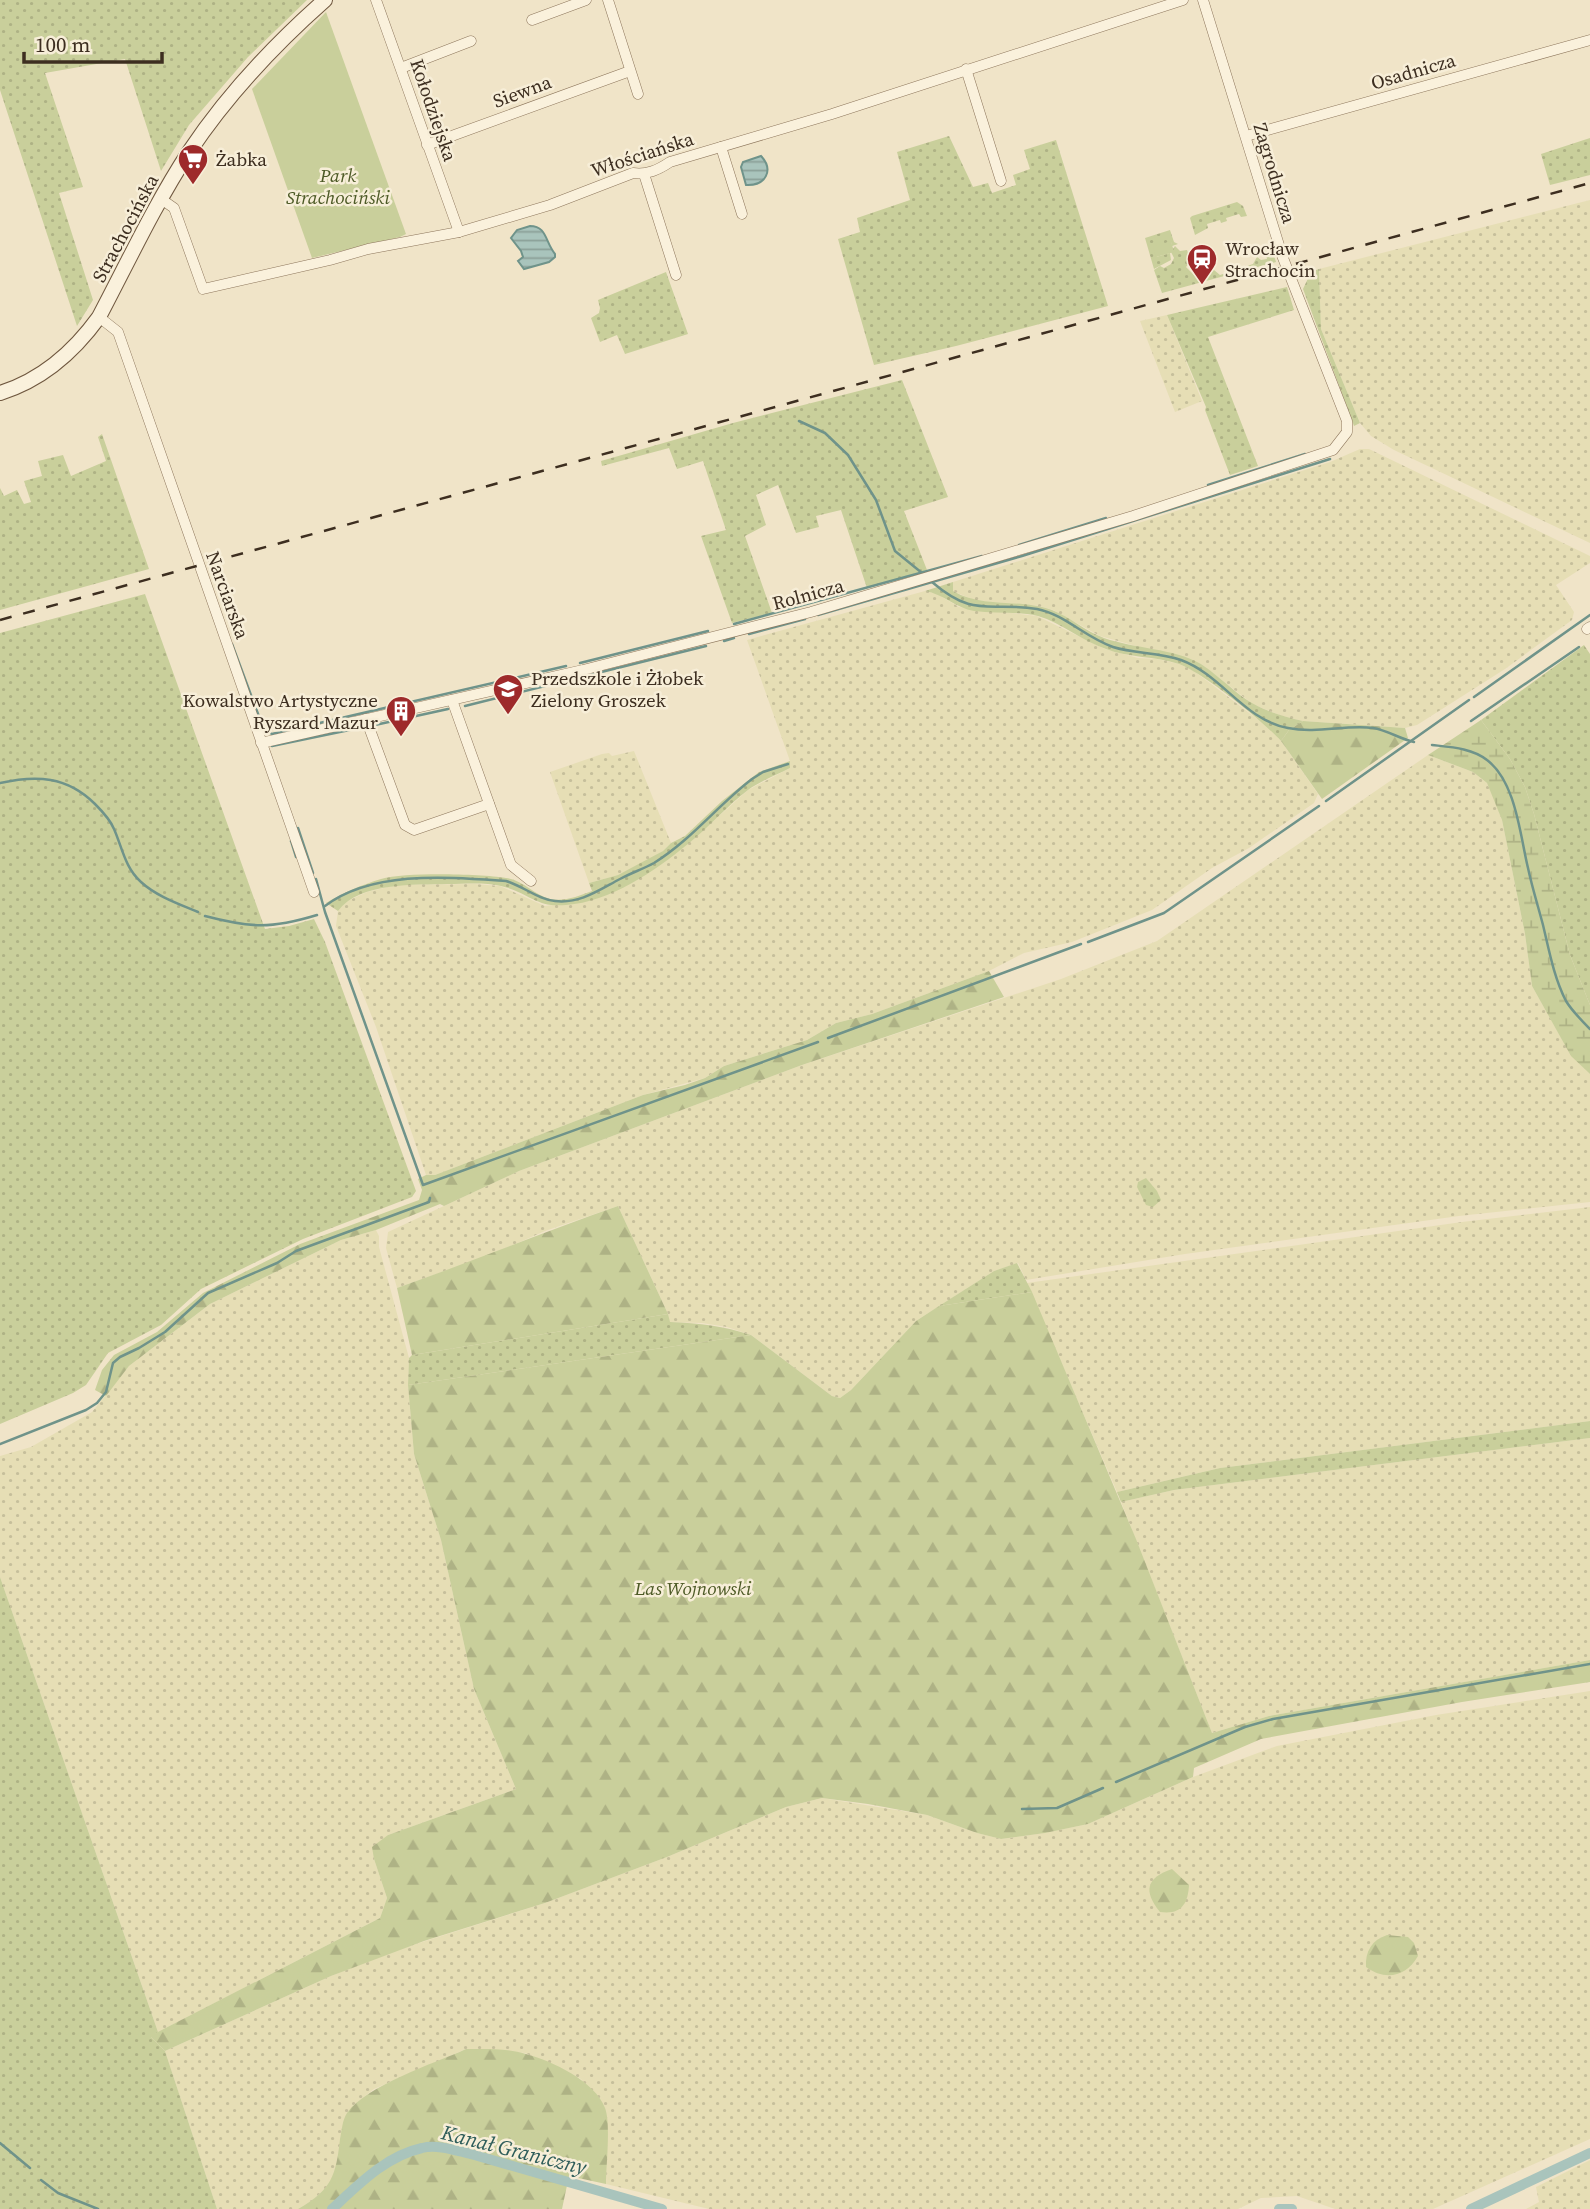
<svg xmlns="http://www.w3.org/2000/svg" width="1590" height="2209" viewBox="0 0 1590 2209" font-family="'Source Serif 4',serif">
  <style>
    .farmland { fill: url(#farmland-dots) }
    .grass { fill: url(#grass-dots) }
    .forest { fill: url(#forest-firs) }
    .wetland { fill: url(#wetland-marsh) }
    .park { fill: #c9cf9b }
    .water { fill: url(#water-rules); stroke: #6f938a; stroke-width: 2 }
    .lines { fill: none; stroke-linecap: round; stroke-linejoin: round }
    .stream { stroke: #6f938a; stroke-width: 2.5 }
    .canal { stroke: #a9c4bc; stroke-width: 10 }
    .minor-casing { stroke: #8d765c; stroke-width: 11 }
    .secondary-casing { stroke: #6f573f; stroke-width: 16 }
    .minor { stroke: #faf1dc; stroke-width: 10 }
    .secondary { stroke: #faf1dc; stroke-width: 14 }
    .rail { stroke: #3d2e20; stroke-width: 2.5; stroke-dasharray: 12 12; stroke-linecap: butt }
    .labels { text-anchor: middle; stroke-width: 5; stroke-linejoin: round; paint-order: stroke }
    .street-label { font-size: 19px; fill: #3d2e20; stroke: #f7eed8 }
    .poi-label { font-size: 19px; fill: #3d2e20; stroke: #f7eed8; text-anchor: start }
    .park-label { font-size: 19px; font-style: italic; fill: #4d5a26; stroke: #f7eed8 }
    .water-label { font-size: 21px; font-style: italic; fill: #2f5d5a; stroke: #f7eed8 }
  </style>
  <defs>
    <pattern id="farmland-dots" width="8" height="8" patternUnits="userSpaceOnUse" patternTransform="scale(1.75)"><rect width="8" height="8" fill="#e6deb5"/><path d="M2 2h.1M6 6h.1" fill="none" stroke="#c6bf9b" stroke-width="1.8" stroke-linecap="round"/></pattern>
    <pattern id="grass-dots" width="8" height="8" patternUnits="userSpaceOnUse" patternTransform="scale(1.75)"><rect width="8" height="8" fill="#c9cf9b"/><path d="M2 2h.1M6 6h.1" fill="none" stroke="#aeb285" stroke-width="1.8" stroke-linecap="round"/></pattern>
    <pattern id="forest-firs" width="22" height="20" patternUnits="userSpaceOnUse" patternTransform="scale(1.75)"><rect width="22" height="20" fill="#c9cf9b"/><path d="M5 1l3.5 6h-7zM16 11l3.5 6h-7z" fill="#aeb285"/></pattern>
    <pattern id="wetland-marsh" width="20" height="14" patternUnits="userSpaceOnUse" patternTransform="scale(1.75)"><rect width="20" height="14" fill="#c9cf9b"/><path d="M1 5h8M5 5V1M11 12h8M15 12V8" fill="none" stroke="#aeb285"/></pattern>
    <pattern id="water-rules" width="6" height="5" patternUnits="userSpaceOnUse" patternTransform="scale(1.75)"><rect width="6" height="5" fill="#a9c4bc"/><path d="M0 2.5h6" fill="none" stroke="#8ba098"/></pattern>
  </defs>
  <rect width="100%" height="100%" fill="#f0e4c8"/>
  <g class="farmland">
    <path d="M1590 200V543L1394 450 1371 436 1360 423 1321 329 1319 269Z"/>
    <path d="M1167 315 1202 401 1175 412 1140 321Z"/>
    <path d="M1360 449H1369L1590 556V563L1556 585 1574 612 1572 620 1505 669 1417 725 1405 728 1303 721 1282 716 1254 705 1201 664 1100 636 1053 610 1039 606 976 601 953 591V582L1330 462Z"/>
    <path d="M925 591 935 593 959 607 1037 616 1105 649 1138 658 1157 659 1179 664 1194 671 1269 728 1281 741 1318 794 1314 803 1249 848 1212 868 1152 910 1072 942 1024 953 989 971 872 1014 836 1023 807 1040 724 1066 705 1078 643 1095 435 1175H426L376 1027 336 926 338 911 343 903 367 892 396 885 475 884 500 886 545 906 595 899 631 883 688 844 748 790 790 768V761L747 640Z"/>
    <path d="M634 751 671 843 663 851 645 862 618 875 589 883 550 772 602 754 609 753 612 756Z"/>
    <path d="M1428 755 1473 772 1487 783 1494 797 1502 820 1525 934 1532 986 1571 1055 1590 1074V1202L1459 1216 1185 1254 1026 1280 1018 1263 994 1271 916 1321 851 1390 840 1398 832 1396 751 1335 727 1327 702 1323 669 1322 668 1314 618 1206 545 1231 490 1255 397 1288 386 1248 388 1232 519 1171 802 1065 1061 979 1157 941Z"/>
    <path d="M1590 1207V1421L1220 1468 1117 1492 1027 1283 1462 1222Z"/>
    <path d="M376 1230 379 1236V1247L409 1358 408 1385 414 1454 441 1540 474 1689 516 1789 388 1835 374 1859 387 1898 380 1918 158 2032 0 1577V1456L31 1447 92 1412 129 1366 210 1304 341 1240Z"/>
    <path d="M1590 1438V1660L1269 1716 1212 1733 1121 1502 1174 1490Z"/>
    <path d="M1590 1691V2139L1433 2209H1335L1297 2196 1261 2198 1238 2209H709L606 2184 607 2120 581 2079 525 2053 466 2049 374 2089 355 2104 348 2112 341 2136 337 2169 330 2184 313 2200 298 2209H217L165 2051 331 1976 394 1951 545 1903 667 1857 786 1807 822 1798 927 1815 977 1833 1001 1839 1044 1833 1088 1824 1193 1777 1277 1746 1436 1715Z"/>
    <path d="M1590 2160V2209H1526L1539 2202 1536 2187Z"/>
  </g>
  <g class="grass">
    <path d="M0 0H307L248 57 189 125 161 171 125 59 45 73 83 187 59 193 93 300 77 326 0 90Z"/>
    <path d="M949 136 973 187 988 183 992 193 1016 185 1013 175 1030 169 1024 150 1056 140 1108 306 956 346 874 365 838 239 860 232 857 218 910 200 897 152Z"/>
    <path d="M1590 138V175L1550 185 1541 154Z"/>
    <path d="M1237 202 1243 206 1247 216 1241 217 1239 214 1226 218 1227 221 1221 223 1220 220 1207 224 1208 228 1195 235 1190 218 1192 216Z"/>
    <path d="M1170 230 1174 242 1178 244 1172 246 1171 242 1156 257 1170 253 1171 260 1154 269 1145 238Z"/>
    <path d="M1175 246 1180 251 1187 250 1191 261 1186 267 1195 276 1202 270 1201 277 1206 278 1208 271 1214 270 1220 275 1253 264 1257 257 1261 260 1267 259 1264 248 1271 246 1276 262 1162 293 1154 270 1160 266 1164 268 1171 264 1174 258 1171 252Z"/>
    <path d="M1319 269 1321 329 1360 423 1354 426 1303 289 1311 272Z"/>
    <path d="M666 272 688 334 625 354 617 335 600 342 591 318 599 313 600 308 598 300Z"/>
    <path d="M1287 287 1294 310 1208 337 1258 466 1230 475 1205 410 1206 407 1167 315Z"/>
    <path d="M902 380 948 497 904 511 927 570 867 588 841 510 816 516 819 527 796 533 778 485 756 495 766 525 745 536 772 613 732 623 701 536 726 530 703 461 677 469 669 448 602 466 601 461 733 423Z"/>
    <path d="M102 434 149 569 0 610V488L4 496 17 490 24 504 31 502 24 481 42 476 38 461 63 455 71 476 106 461 98 437Z"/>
    <path d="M953 582V591C984 609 1019 598 1052 610 1070 617 1085 631 1104 638 1135 649 1173 648 1201 664 1213 672 1224 682 1235 691 1255 708 1277 715 1303 721L1289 730 1281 741C1263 721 1202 672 1179 664 1155 656 1129 658 1106 649 1082 641 1062 623 1038 616 1017 611 995 614 974 611 956 608 943 594 925 591Z"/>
    <path d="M145 594 265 929 289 926 314 919 325 942 416 1191 412 1197 303 1239 201 1289 161 1325 108 1353 86 1385 73 1393 0 1424V633Z"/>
    <path d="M1584 645 1590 654V1005L1570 955 1534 814 1525 787 1510 759 1481 720Z"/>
    <path d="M790 761V768C776 775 761 781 748 790 727 806 709 827 688 844 655 871 610 902 566 905 536 908 528 892 501 886 484 882 465 884 448 884 416 885 359 882 338 911L326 903C343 893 361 885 381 879 406 872 479 874 506 878 523 880 534 895 550 899 564 902 579 896 592 891L589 883 618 875 663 851 671 843 685 836 722 801 759 772Z"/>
    <path d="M1146 1178 1157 1191 1161 1200 1153 1207 1146 1205 1137 1187 1138 1182Z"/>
    <path d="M1017 1263 1032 1292 939 1306 994 1271Z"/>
    <path d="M668 1314 670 1322C699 1323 724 1326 751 1335L408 1385 409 1358 412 1355Z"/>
    <path d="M1590 1421V1438L1174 1490 1121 1502 1117 1492 1220 1468Z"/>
    <path d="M0 1577 158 2032 151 2037 165 2051 217 2209H0Z"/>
  </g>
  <g class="forest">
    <path d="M1303 721 1405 728 1408 738 1322 799 1281 741 1289 730Z"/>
    <path d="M989 971 1004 997 802 1065 519 1171 444 1206 440 1204 376 1230 341 1240 210 1304 129 1366 106 1396 95 1390 102 1370 114 1355 157 1332 203 1293 300 1244 419 1200 422 1190 418 1179 426 1175H435L643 1095 685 1085 705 1078 724 1066 807 1040 836 1023 872 1014Z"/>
    <path d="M618 1206 668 1314 412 1355 397 1288C471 1262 544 1232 618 1206Z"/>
    <path d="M1032 1292 1136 1539 1212 1733 1269 1716 1590 1660V1682L1462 1702 1261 1739 1194 1768 1193 1777 1088 1824 1045 1833 1001 1839 977 1833 927 1815 868 1804 822 1798 786 1807 667 1857 545 1903 424 1941 331 1976 165 2051 150 2036 380 1918 387 1898 374 1859 372 1847 388 1835 516 1789 474 1689 441 1540 414 1454 408 1385 751 1335 832 1396 840 1398 851 1390 916 1321 939 1306Z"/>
    <path d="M1172 1869 1189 1885C1188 1904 1181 1915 1160 1912 1143 1891 1146 1878 1172 1869Z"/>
    <path d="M1387 1935 1408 1937 1414 1943 1418 1956C1406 1977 1385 1981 1366 1967 1365 1951 1372 1940 1387 1935Z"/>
    <path d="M466 2049C485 2049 507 2048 526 2054 552 2061 595 2081 605 2108 611 2123 606 2166 606 2184L569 2176 562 2209H298C332 2190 336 2175 340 2139 342 2130 342 2121 347 2113 367 2085 433 2064 466 2049Z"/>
  </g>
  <path class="wetland" d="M1481 720 1510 759 1525 787 1534 814 1570 955 1590 1005V1074L1571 1056 1532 986 1525 934 1502 820 1487 783 1473 772 1428 755Z"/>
  <g class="park">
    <path d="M326 12 406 234 400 237 312 258 252 89Z"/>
    <path d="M1171 241 1174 252 1156 257 1153 247Z"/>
  </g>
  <g class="water">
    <path d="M761 156C774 170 766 186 746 185L741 167 743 162Z"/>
    <path d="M530 226C547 226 545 242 555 254V257L549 262 524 269 518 261 523 257 521 251 511 238 517 230Z"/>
  </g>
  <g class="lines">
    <g class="stream">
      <path d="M799 421 825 433 848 455 876 500 895 551 922 573"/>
      <path d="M1208 485 1305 454"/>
      <path d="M1019 545 1106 518"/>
      <path d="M932 582C975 619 988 601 1037 609 1064 614 1086 638 1113 647 1135 654 1159 652 1181 660 1222 675 1244 720 1288 728 1318 734 1347 724 1373 728 1387 730 1400 739 1414 742"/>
      <path d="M818 615 1022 556 1330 459"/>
      <path d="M734 624 982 556"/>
      <path d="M749 634 805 619"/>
      <path d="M724 641 734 638"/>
      <path d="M232 644 264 730 272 734 566 666"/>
      <path d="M580 663 708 631"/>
      <path d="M1474 697 1590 615"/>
      <path d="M465 706 706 646"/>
      <path d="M1471 721 1579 647"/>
      <path d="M375 725 448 709"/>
      <path d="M1432 745C1450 747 1472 748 1487 760 1516 782 1520 835 1528 868 1532 887 1538 906 1543 925 1549 950 1554 978 1566 1001 1572 1011 1582 1021 1590 1029"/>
      <path d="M272 746 364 727"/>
      <path d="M0 783C36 775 67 776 95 804 102 811 110 819 114 829 122 847 125 868 141 882 156 896 179 904 198 912"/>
      <path d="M1326 801 1469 700"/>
      <path d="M298 828 313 873"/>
      <path d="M291 841 296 857"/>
      <path d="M316 879 325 912 423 1185 818 1042"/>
      <path d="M325 906C373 870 448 877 506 881 523 886 539 900 555 901 580 904 599 890 620 879 631 873 643 869 654 863 691 840 718 805 752 779L763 772 788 764"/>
      <path d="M205 916C251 928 271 929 317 915"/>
      <path d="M1088 942 1164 913 1319 806"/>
      <path d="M828 1038 1081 944"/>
      <path d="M0 1444 86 1410 97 1403 106 1392 113 1363 120 1357 139 1348 165 1332 208 1293 277 1263 296 1251 429 1202 430 1198"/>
      <path d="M1116 1782 1245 1727 1273 1719 1590 1664"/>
      <path d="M1022 1809 1057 1808 1103 1788"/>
      <path d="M0 2143 30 2168"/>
      <path d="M41 2180 58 2193 98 2209"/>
    </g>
    <g class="canal">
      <path d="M332 2209C359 2184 386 2156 422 2148 438 2144 457 2151 471 2154L662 2209"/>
      <path d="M1279 2209H1292"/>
      <path d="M1471 2209 1590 2153"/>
    </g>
    <g class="minor-casing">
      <g id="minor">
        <path d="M376 0 459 232"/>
        <path d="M608 0 638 94"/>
        <path d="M532 20 586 0"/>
        <path d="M401 68 471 41"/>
        <path d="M966 69 1001 181"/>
        <path d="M1246 136 1590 40"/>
        <path d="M427 145 630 71"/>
        <path d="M721 147 742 214"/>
        <path d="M644 174 676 275"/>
        <path d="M161 199 174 208 203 289 330 260 368 249 459 232 550 205 633 173C647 175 658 170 670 162L832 114 1183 0"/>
        <path d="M99 317 118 332 314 892"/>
        <path d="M1587 629 1590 627"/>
        <path d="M452 700 511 865 531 881"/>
        <path d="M366 719 405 825 414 830 489 804"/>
        <path d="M261 743 583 670 811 612 1133 516 1333 450 1347 432V421L1283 258 1203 0"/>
      </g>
    </g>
    <g class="secondary-casing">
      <path id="secondary" d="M0 393C42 380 73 353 99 317 128 262 155 204 189 152 227 95 274 45 325 0"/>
    </g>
    <use href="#minor" class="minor"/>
    <use href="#secondary" class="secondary"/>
    <path class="rail" d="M0 620 1590 183"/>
  </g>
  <defs>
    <g id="supermarket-pin" transform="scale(1.575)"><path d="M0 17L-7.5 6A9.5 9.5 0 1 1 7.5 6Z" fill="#9e2a2b" stroke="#f7eed8"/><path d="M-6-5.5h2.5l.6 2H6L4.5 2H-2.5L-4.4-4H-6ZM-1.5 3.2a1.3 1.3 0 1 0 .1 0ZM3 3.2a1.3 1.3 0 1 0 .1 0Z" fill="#fff"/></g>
    <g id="station-pin" transform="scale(1.575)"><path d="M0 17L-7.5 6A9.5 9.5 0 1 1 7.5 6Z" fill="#9e2a2b" stroke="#f7eed8"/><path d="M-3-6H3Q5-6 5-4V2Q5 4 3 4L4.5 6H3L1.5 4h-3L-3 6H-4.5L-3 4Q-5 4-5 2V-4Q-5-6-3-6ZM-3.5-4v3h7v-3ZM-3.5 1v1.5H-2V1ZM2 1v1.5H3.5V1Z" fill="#fff"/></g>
    <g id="school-pin" transform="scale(1.575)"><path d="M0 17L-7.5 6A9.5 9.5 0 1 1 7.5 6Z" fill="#9e2a2b" stroke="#f7eed8"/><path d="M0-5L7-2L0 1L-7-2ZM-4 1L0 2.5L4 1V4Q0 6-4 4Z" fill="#fff"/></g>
    <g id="building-pin" transform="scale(1.575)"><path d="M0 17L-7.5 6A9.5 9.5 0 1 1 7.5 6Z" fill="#9e2a2b" stroke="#f7eed8"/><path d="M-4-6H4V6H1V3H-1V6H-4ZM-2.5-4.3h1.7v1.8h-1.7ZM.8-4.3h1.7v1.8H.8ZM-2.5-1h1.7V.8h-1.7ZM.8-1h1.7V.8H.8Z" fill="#fff"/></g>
  </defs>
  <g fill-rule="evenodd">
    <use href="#supermarket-pin" x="193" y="159"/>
    <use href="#station-pin" x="1202" y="259"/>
    <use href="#school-pin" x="508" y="689"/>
    <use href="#building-pin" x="401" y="711"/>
  </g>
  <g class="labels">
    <g class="street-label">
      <text transform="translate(1413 71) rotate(-16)" y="7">Osadnicza</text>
      <text transform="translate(522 91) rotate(-20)" y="7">Siewna</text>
      <text transform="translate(434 110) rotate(71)" y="7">Kołodziejska</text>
      <text transform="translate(642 154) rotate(-18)" y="7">Włościańska</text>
      <text transform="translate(1275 173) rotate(73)" y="7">Zagrodnicza</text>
      <text transform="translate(125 228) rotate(-62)" y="7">Strachocińska</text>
      <text transform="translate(808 594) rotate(-15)" y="7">Rolnicza</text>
      <text transform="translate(228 595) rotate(70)" y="7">Narciarska</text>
    </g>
    <g class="poi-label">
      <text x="216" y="166">Żabka</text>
      <text x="1225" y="255">Wrocław<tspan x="1225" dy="22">Strachocin</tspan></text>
      <text x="531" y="685">Przedszkole i Żłobek<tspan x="531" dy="22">Zielony Groszek</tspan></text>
      <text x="378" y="707" text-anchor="end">Kowalstwo Artystyczne<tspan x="378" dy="22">Ryszard Mazur</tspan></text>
    </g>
    <g class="park-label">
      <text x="338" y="182">Park<tspan x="338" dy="22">Strachociński</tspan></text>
      <text x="693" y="1595">Las Wojnowski</text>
    </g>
    <g class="water-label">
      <text transform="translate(514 2150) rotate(14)" y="7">Kanał Graniczny</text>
    </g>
  </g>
  <path d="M24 52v10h138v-10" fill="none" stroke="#3d2e20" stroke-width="3.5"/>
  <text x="35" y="52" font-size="21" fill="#3d2e20" stroke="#f7eed8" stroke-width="5" paint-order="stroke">100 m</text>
</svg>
